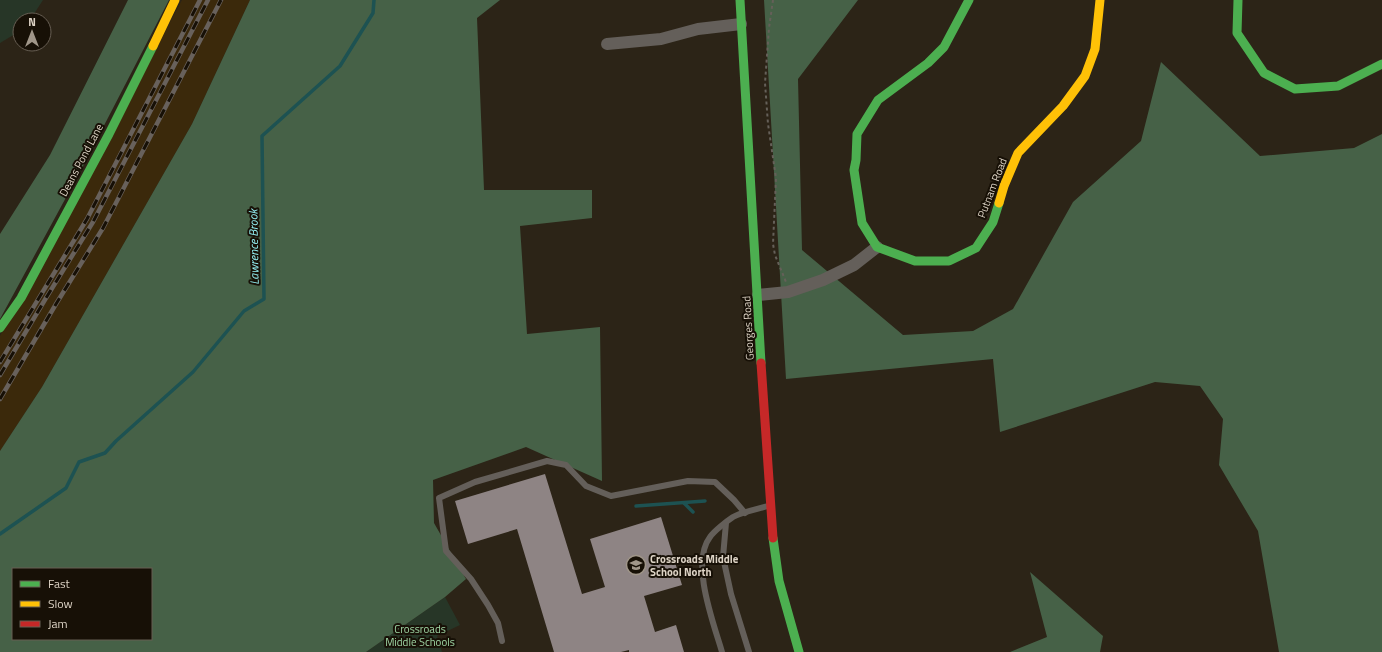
<svg xmlns="http://www.w3.org/2000/svg" width="1382" height="652" viewBox="0 0 1382 652" font-family="'Titillium Web',sans-serif">
  <style>
    .built { fill: #3b290b }
    .green { fill: #273627 }
    .forest { fill: #466147; fill-rule: evenodd }
    .lines { fill: none; stroke-linecap: round; stroke-linejoin: round }
    .stream { stroke: #1d5252; stroke-width: 3.5 }
    .building { fill: #8e8484 }
    .path { stroke: #656059; stroke-width: 2; stroke-dasharray: 3 3; stroke-linecap: butt }
    .lane { stroke: #645f5a; stroke-width: 6 }
    .street { stroke: #645f5a; stroke-width: 12 }
    .fast { stroke: #4caf50; stroke-width: 9 }
    .slow { stroke: #ffc107; stroke-width: 9 }
    .jam { stroke: #c62828; stroke-width: 9 }
    .rail-casing { stroke: #68615c; stroke-width: 4.5 }
    .rail { stroke: #171006; stroke-width: 3; stroke-dasharray: 9; stroke-linecap: butt }
    .labels { text-anchor: middle; stroke-width: 4; stroke-linejoin: round; paint-order: stroke }
    .street-label { font-size: 11px; fill: #ded4c6; stroke: #171006 }
    .poi-label { font-size: 11px; font-weight: bold; fill: #ded4c6; stroke: #171006; text-anchor: start }
    .park-label { font-size: 11px; fill: #a0d7a6; stroke: #171006 }
    .water-label { font-size: 12px; font-style: italic; fill: #95f2f5; stroke: #171006 }
  </style>
  <rect width="100%" height="100%" fill="#2c2417"/>
  <path class="built" d="M182 0H250L192 124 42 387 0 451V336Z"/>
  <g class="green">
    <path d="M0 0H43L30 20H20V31L0 43Z"/>
    <path d="M445 597 460 625 437 636 442 652H366Z"/>
  </g>
  <g class="forest">
    <path d="M128 0H169L82 168 0 319V234L50 155Z"/>
    <path d="M250 0H500L477 18 484 190H592V218L520 226 527 334 600 327 602 481 526 447 433 480 434 523 466 579 445 597 366 652H0V451L42 387 192 124ZM13 569H151V639H13Z"/>
    <path d="M764 0H858L798 79 802 250 903 335 973 331 1013 309 1073 202 1141 141 1161 62 1260 156 1354 148 1382 134V652H1279L1258 531 1219 465 1223 419 1200 386 1155 382 1000 432 993 359 786 379Z"/>
    <path d="M1030 572 1103 636 1100 652H1010L1047 637Z"/>
  </g>
  <g class="lines">
    <g class="stream">
      <path d="M684 503 693 512"/>
      <path d="M636 506 705 501"/>
      <path d="M0 534 66 488 79 462 105 453 116 441 193 372 244 311 264 299 262 136 340 66 373 13 374 0"/>
    </g>
  </g>
  <path class="building" d="M545 474 582 594 605 587 590 539 661 517 682 585 644 596 655 632 676 625 684 652H629V650L621 652H554L517 529 468 544 455 501Z"/>
  <g class="lines">
    <path class="path" d="M773 0 769 28 765 83 768 124 776 178 773 244 775 255 786 282"/>
    <g class="lane">
      <path d="M726 523 723 557 731 594 749 652"/>
      <path d="M502 641 498 623 488 605 471 579 446 551 439 498 475 482 547 461 566 465 586 486 611 496 688 481 715 482 734 500 745 513"/>
      <path d="M722 652C714 624 690 563 710 537 714 531 727 521 733 517 742 512 758 509 768 506"/>
    </g>
    <g class="street">
      <path d="M607 44 661 39 698 29 741 24"/>
      <path d="M758 295 788 292 823 280 854 265 877 247"/>
    </g>
    <g class="fast">
      <path d="M740 0 761 363"/>
      <path d="M969 0 944 47 928 63 878 100 857 134 856 160 854 170 862 223 877 247 915 261H949L976 248 993 222 999 203"/>
      <path d="M1238 0 1237 33 1264 73 1295 89 1338 86 1382 64"/>
      <path d="M0 328 21 298 109 134 153 46"/>
      <path d="M773 538 779 581 799 652"/>
    </g>
    <g class="slow">
      <path d="M153 46 175 0"/>
      <path d="M999 203 1004 186 1018 153 1063 106 1085 76 1095 49 1100 0"/>
    </g>
    <path class="jam" d="M761 363 773 538"/>
    <g class="rail-casing">
      <g id="rail">
        <path d="M0 362 87 219 200 0"/>
        <path d="M0 375 46 298 93 222 208 0"/>
        <path d="M0 399 56 304 103 228 221 0"/>
      </g>
    </g>
    <use href="#rail" class="rail"/>
  </g>
  <defs>
    <g id="school-ring" transform="scale(1)"><circle r="9.5" fill="#171006" stroke="#a09689" stroke-width="1.5"/><path d="M0-5L7-2L0 1L-7-2ZM-4 1L0 2.5L4 1V4Q0 6-4 4Z" fill="#a09689"/></g>
  </defs>
  <g fill-rule="evenodd">
    <use href="#school-ring" x="636" y="565"/>
  </g>
  <g class="labels">
    <g class="street-label">
      <text transform="translate(81 160) rotate(-62)" y="4">Deans Pond Lane</text>
      <text transform="translate(992 188) rotate(-69)" y="4">Putnam Road</text>
      <text transform="translate(748 328) rotate(-93)" y="4">Georges Road</text>
    </g>
    <g class="poi-label">
      <text x="650" y="563">Crossroads Middle<tspan x="650" dy="13">School North</tspan></text>
    </g>
    <g class="park-label">
      <text x="420" y="633">Crossroads<tspan x="420" dy="13">Middle Schools</tspan></text>
    </g>
    <g class="water-label">
      <text transform="translate(254 247) rotate(-91)" y="4">Lawrence Brook</text>
    </g>
  </g>
  <rect x="12" y="568" width="140" height="72" fill="#171006" stroke="#675e53"/>
  <rect x="20" y="581" width="20" height="6" fill="#4caf50" stroke="#675e53"/>
  <text x="48" y="588" font-size="12" fill="#ded4c6">Fast</text>
  <rect x="20" y="601" width="20" height="6" fill="#ffc107" stroke="#675e53"/>
  <text x="48" y="608" font-size="12" fill="#ded4c6">Slow</text>
  <rect x="20" y="621" width="20" height="6" fill="#c62828" stroke="#675e53"/>
  <text x="48" y="628" font-size="12" fill="#ded4c6">Jam</text>
  <g transform="translate(32 32)"><circle r="19" fill="#171006" stroke="#675e53"/>
  <path d="M0-3L7 15L0 10L-7 15Z" fill="#a09689"/>
  <text y="-6" font-size="11" font-weight="bold" text-anchor="middle" fill="#ded4c6">N</text>
  </g>
</svg>
